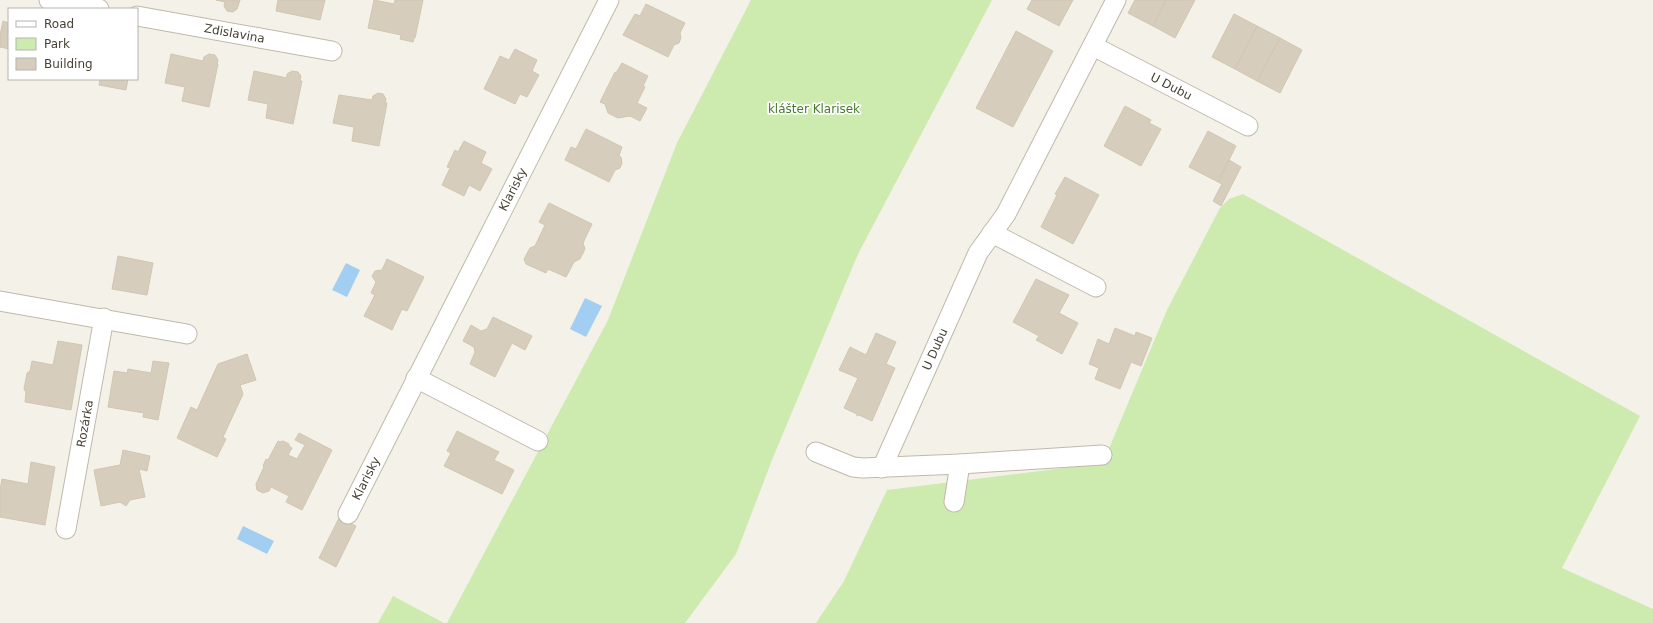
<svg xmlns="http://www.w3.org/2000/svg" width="1653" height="623" viewBox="0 0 1653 623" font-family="'DejaVu Sans',sans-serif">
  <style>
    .green { fill: #cdeaaf }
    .water { fill: #a2cef2 }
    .building { fill: #d6cdbd; stroke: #d1c6b0 }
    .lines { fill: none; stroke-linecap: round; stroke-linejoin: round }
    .street-casing { stroke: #c0b9aa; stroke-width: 21 }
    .street { stroke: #fff; stroke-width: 19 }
    .labels { text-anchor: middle; stroke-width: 3.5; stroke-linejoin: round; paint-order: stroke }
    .street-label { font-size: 12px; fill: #484236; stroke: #fff }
    .park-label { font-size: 12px; fill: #437c27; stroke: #fff }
  </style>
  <rect width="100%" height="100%" fill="#f4f1e8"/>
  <g class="green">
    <path d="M751 0H992L858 254 772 460 736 554 685 623H447L608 320 677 143Z"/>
    <path d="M1243 194 1640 416 1562 568 1653 609V623H816L844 581 887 490 1103 463 1167 310 1220 208 1229 199Z"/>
    <path d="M393 596 444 623H378Z"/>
  </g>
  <g class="water">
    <path d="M346 263 360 270 347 297 332 290Z"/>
    <path d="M585 298 602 306 586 337 570 329Z"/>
    <path d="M243 526 274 541 267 554 237 539Z"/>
  </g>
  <g class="building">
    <path d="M216 0H240L237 9 233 12 227 11 224 6 225 2Z"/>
    <path d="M278 0H325L320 20 276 11Z"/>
    <path d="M374 0 394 4 395 0H423L415 38H414L413 42 400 39 401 35 368 28Z"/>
    <path d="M1032 0H1073L1059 26 1027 9Z"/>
    <path d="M1135 0H1166L1153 26 1128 13Z"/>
    <path d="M1166 0H1195L1175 38 1153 26Z"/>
    <path d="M646 4 685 23 680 33 681 38 679 43 674 45 668 57 623 35 635 14 640 16Z"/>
    <path d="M1234 14 1257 26 1235 69 1212 57Z"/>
    <path d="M3 21 9 23V49L0 47V35Z"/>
    <path d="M1257 26 1280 38 1257 81 1235 69Z"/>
    <path d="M1016 31 1053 51 1013 127 976 108Z"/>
    <path d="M1280 38 1302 50 1280 93 1257 81Z"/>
    <path d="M515 49 537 60 532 71 539 75 527 97 520 94 515 104 484 89 500 56 509 60Z"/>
    <path d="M171 54 203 61 204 57 209 54 215 55 218 60 217 64H218L209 107 182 101 185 87 165 83Z"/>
    <path d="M622 63 648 76 643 86 645 87 637 103 647 108 640 121 630 116 618 118 608 113 605 104 600 102 615 72 616 73Z"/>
    <path d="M254 71 287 78V74L292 71 298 72 301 76 300 81H302L293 124 266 118 268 104 248 100Z"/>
    <path d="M100 79H128L126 90 99 85Z"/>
    <path d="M378 93 383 94 386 99 385 103H387L379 146 352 141 354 127 333 123 339 95 372 100 373 96Z"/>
    <path d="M1125 106 1151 120 1149 123 1161 129 1141 166 1104 146Z"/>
    <path d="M586 129 622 147 619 156 621 157 622 163 620 168 615 170 609 182 565 160 571 147 576 149Z"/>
    <path d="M1208 131 1236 146 1218 182 1189 167Z"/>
    <path d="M464 141 486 152 481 163 492 169 480 191 469 185 464 196 442 185 450 168 447 167 455 150 458 152Z"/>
    <path d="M1229 160 1241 167 1221 206 1213 201 1222 184 1218 182Z"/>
    <path d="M1065 177 1099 195 1073 244 1041 227 1057 195 1055 194Z"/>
    <path d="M549 203 592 224 583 243 585 249 580 259 574 262 566 277 548 269 546 273 526 264 524 259 530 248 535 246 545 225 539 222Z"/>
    <path d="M118 256 153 263 147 295 112 289Z"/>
    <path d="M387 259 424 277 407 311 402 309 392 330 364 316 375 295 371 293 376 282 372 276 375 271 382 270Z"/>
    <path d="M1036 279 1069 295 1059 313 1078 323 1062 354 1036 340 1039 336 1013 322Z"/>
    <path d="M493 317 532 336 525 350 512 343 495 377 470 364 475 352 474 347 463 341 471 325 481 331 487 329Z"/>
    <path d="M1115 328 1135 336 1136 332 1152 338 1141 366 1131 362 1120 389 1095 379 1099 368 1089 364 1098 339 1109 344Z"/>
    <path d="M876 333 896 342 886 364 895 368 872 421 859 415 857 416V414L844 408 858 378 839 370 850 347 866 355Z"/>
    <path d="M58 341 82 345 71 410 25 402 26 392 24 389 27 373 30 371 32 361 53 365Z"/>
    <path d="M247 354 256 380 240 385 243 394 223 437 226 439 217 457 177 438 191 407 197 410 218 364Z"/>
    <path d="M153 361 169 363 158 420 143 417 144 413 108 407 114 371 127 373 128 369 151 373Z"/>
    <path d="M457 431 499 452 494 460 514 470 502 494 444 466 451 453 447 451Z"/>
    <path d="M299 433 332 450 302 510 286 502 289 496 271 487 269 491 263 493 257 490 256 484 264 467 263 466 266 459 268 460 278 441 280 442 283 441 289 444V446L292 448 288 455 297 459 305 445 295 440Z"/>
    <path d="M123 450 150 456 147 471 139 469 145 497 130 500 126 506 120 502 101 506 94 470 120 465Z"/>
    <path d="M31 462 55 467 45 525 0 517V490L2 479 28 484Z"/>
    <path d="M339 518 356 526 336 567 319 558Z"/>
  </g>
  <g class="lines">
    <g class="street-casing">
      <g id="street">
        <path d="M49 0 99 9"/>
        <path id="s1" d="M137 16 332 51"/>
        <path id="s2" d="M1093 46 1248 126"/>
        <path d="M992 233 1096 287"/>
        <path d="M0 301 187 334"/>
        <path d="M416 378 538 441"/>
        <path d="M816 452 853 467 863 468 960 464 1102 455"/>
        <path id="s3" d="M882 468 978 253 1006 214 1116 0"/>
        <path d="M954 502 960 464"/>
        <path id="s4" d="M348 514 609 0"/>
        <path id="s5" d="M66 529 104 318"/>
      </g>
    </g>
    <use href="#street" class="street"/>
  </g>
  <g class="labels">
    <g class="street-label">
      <text dy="4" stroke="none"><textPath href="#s1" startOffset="99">Zdislavina</textPath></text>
      <text dy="4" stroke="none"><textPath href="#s2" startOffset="88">U Dubu</textPath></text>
      <text dy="4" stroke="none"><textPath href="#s4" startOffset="364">Klarisky</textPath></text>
      <text dy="4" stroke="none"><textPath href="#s3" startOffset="130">U Dubu</textPath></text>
      <text dy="4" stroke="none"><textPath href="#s5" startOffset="107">Rozárka</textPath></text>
      <text dy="4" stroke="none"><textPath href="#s4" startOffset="40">Klarisky</textPath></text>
    </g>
    <g class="park-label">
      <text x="814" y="113">klášter Klarisek</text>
    </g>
  </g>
  <rect x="8" y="8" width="130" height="72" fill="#ffffff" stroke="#b6b3af"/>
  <rect x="16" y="21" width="20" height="6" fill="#ffffff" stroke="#b6b3af"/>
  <text x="44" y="28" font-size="12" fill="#484236">Road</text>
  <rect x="16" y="38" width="20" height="12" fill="#cdeaaf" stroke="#b6b3af"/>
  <text x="44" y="48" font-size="12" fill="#484236">Park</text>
  <rect x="16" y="58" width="20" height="12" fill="#d6cdbd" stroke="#b6b3af"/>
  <text x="44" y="68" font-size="12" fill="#484236">Building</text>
</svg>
